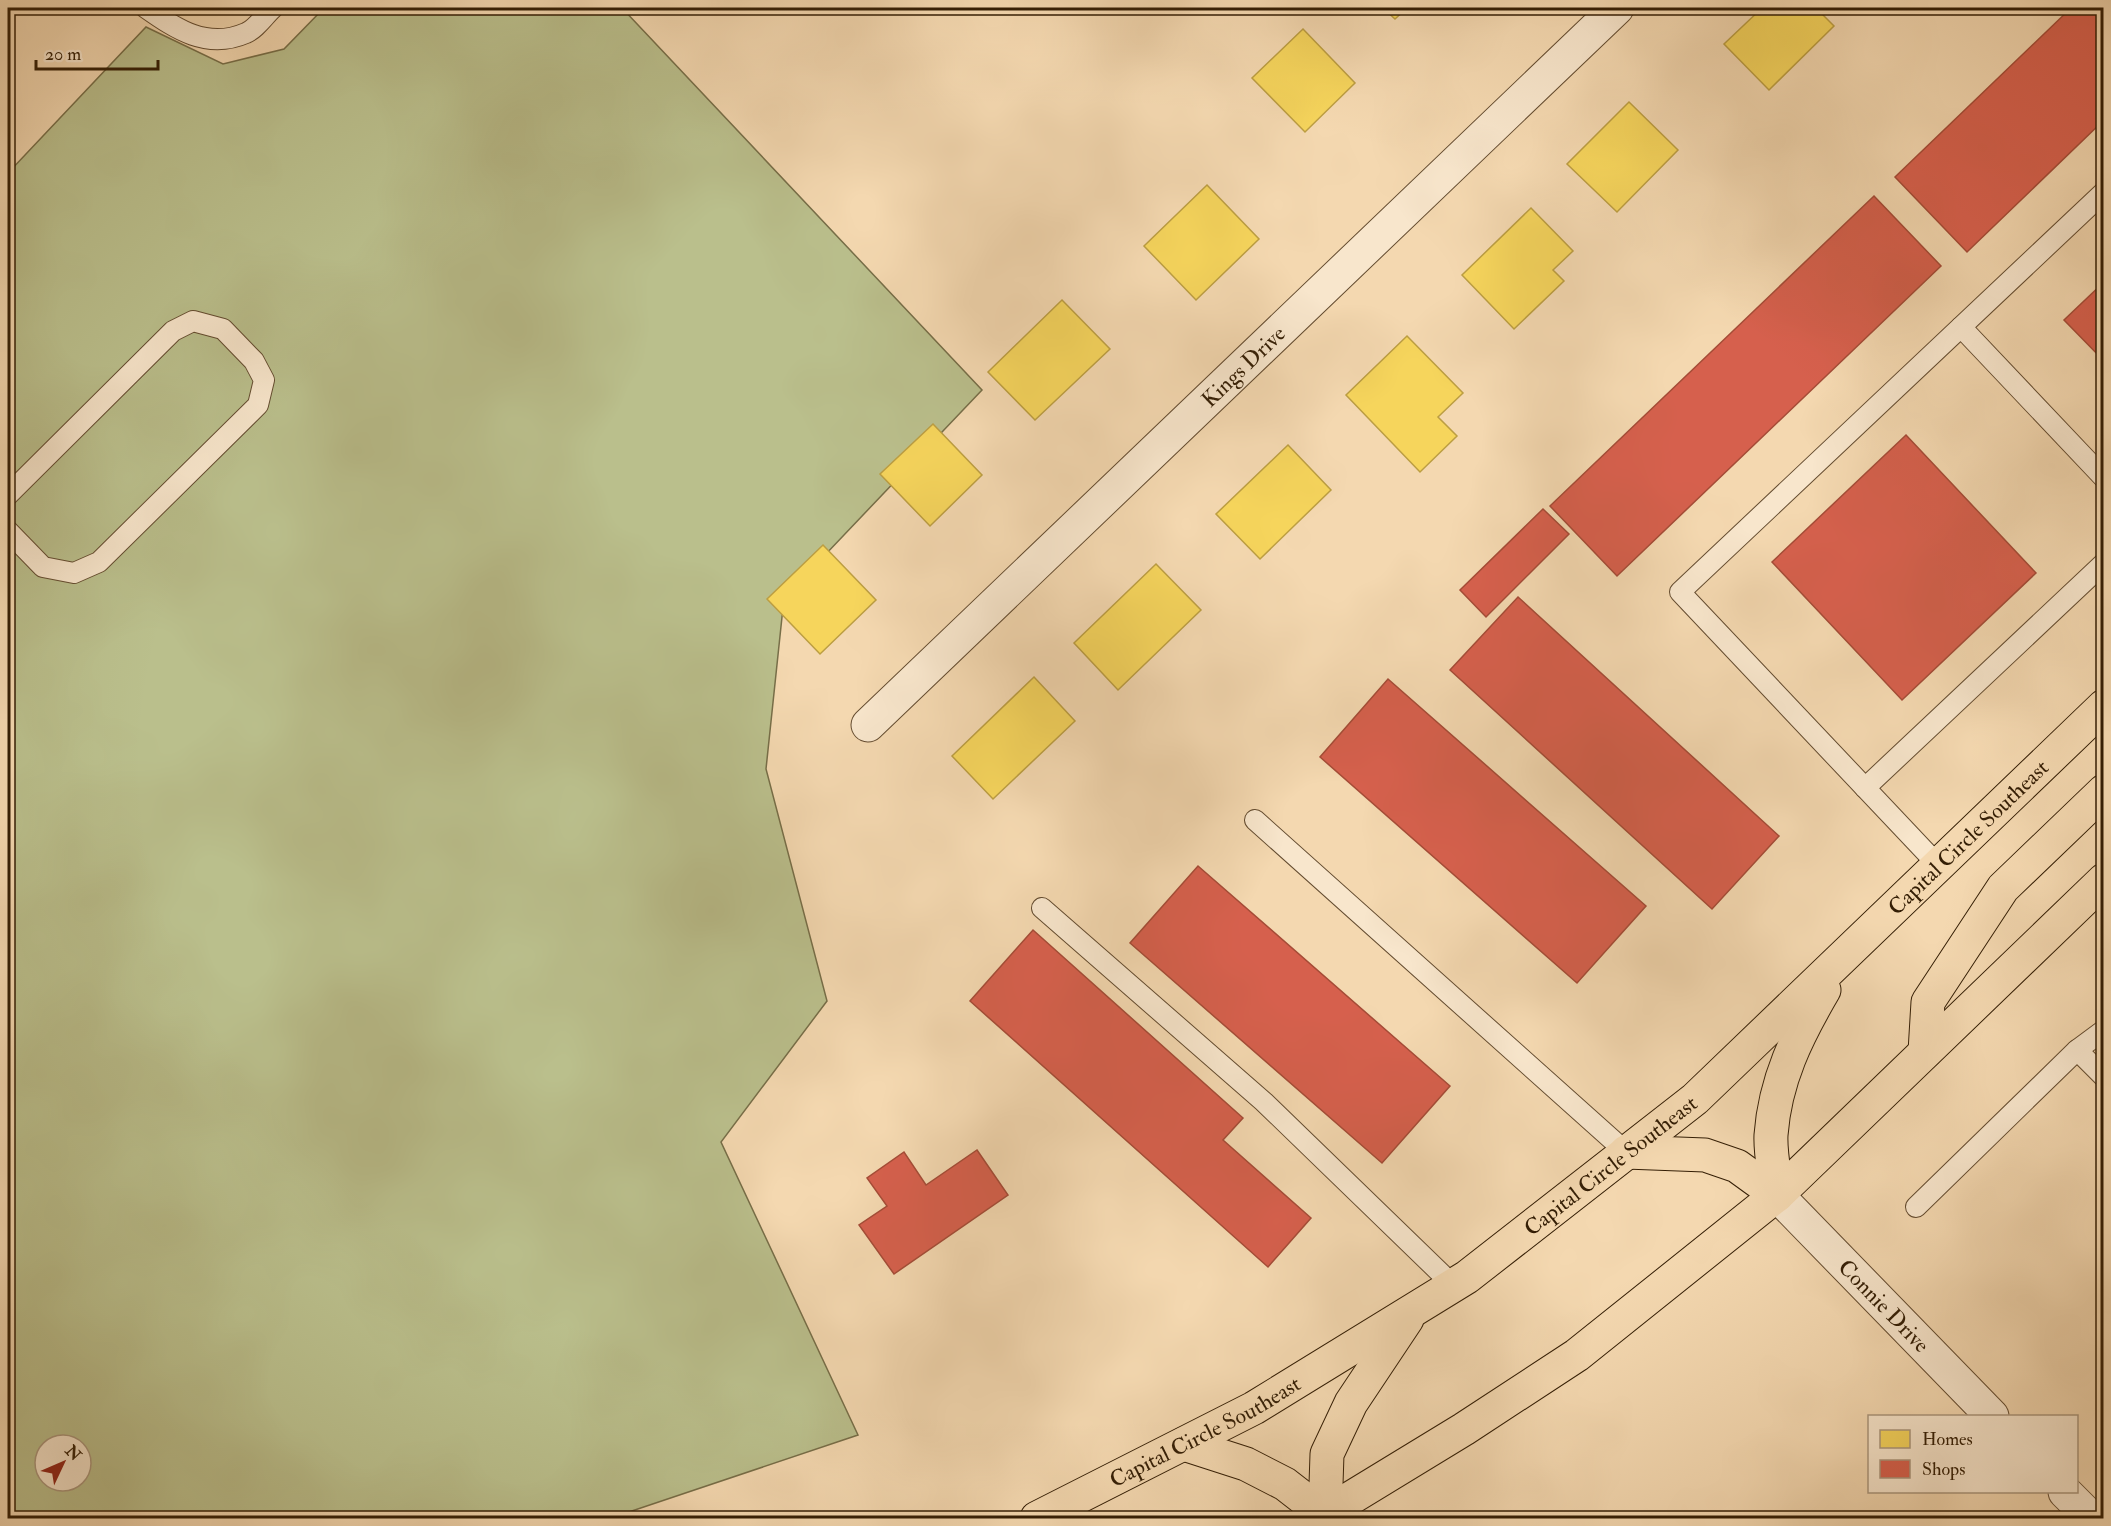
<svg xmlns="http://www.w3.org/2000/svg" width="2111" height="1526" viewBox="0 0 2111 1526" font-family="'IM FELL Double Pica',serif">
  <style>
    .green { fill: #babf8c; stroke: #776e48; stroke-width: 1.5; fill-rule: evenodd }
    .homes { fill: #f6d55c; stroke: #bc9e42; stroke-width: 1.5 }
    .shops { fill: #d6604d; stroke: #a54c37; stroke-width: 1.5 }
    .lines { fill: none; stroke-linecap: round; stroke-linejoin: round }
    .lane-casing { stroke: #644c30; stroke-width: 22 }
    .street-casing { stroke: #644c30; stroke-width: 35 }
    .primary-casing { stroke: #341e05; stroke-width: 35 }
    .lane { stroke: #f8e6cc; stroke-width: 20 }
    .street { stroke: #f8e6cc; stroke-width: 33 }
    .primary { stroke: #f4d8b0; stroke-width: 33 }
    .labels { text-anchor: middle; stroke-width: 6; stroke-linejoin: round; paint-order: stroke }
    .street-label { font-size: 22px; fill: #341e05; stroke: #f8e6cc }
  </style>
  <rect width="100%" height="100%" fill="#f4d8b0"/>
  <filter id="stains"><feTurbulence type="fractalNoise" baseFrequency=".00333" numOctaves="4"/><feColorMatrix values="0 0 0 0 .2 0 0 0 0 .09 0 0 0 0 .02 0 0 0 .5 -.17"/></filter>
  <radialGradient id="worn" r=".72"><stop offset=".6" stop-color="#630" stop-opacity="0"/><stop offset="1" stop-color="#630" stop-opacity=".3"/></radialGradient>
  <path class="green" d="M324 8H622L982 390 784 598 766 769 827 1001 721 1142 858 1435 611 1518H8V173L146 27 223 64 284 49ZM45 1445H81V1481H45Z"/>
  <g class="homes">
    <path d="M1383 8H1407L1395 19Z"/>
    <path d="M1762 8H1816L1834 26 1769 90 1724 44Z"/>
    <path d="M1303 29 1355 83 1305 132 1252 78Z"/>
    <path d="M1629 102 1678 150 1617 212 1567 164Z"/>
    <path d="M1207 185 1259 239 1196 300 1144 246Z"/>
    <path d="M1531 208 1573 251 1553 270 1564 281 1514 329 1462 275Z"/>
    <path d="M1062 300 1110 349 1035 420 988 372Z"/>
    <path d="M1407 336 1463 393 1438 417 1457 436 1420 472 1346 395Z"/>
    <path d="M933 424 982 475 930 526 880 474Z"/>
    <path d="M1288 445 1331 490 1260 559 1216 514Z"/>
    <path d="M823 545 876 600 820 654 767 599Z"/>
    <path d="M1156 564 1201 610 1118 690 1074 643Z"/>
    <path d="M1034 677 1075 721 993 799 952 756Z"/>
  </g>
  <g class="shops">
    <path d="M2071 8H2104V120L1967 252 1895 177Z"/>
    <path d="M1874 196 1941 266 1617 576 1550 506Z"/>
    <path d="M2104 282V361L2064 320Z"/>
    <path d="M1906 435 2036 573 1902 700 1772 562Z"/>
    <path d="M1543 509 1569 534 1486 617 1460 590Z"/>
    <path d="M1518 597 1779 836 1712 909 1450 670Z"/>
    <path d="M1388 679 1646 906 1577 983 1320 757Z"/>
    <path d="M1198 866 1450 1086 1382 1163 1130 943Z"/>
    <path d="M1033 930 1243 1118 1223 1140 1311 1218 1268 1267 970 1001Z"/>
    <path d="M977 1150 1008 1195 894 1274 859 1225 887 1206 867 1178 904 1152 926 1185Z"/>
  </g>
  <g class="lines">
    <g class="lane-casing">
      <g id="lane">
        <path d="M146 8C176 29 207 50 246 33 256 29 265 15 273 8"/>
        <path d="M1961 327 2104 478"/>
        <path d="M8 495 173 331 193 321 223 329 254 361 264 380 258 405 99 562 74 573 43 567 8 531"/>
        <path d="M1865 788 2104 563"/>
        <path d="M1255 820 1626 1152"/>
        <path d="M1938 865 1680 592 2104 192"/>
        <path d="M1042 908 1264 1102 1454 1286"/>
        <path d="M2077 1050 2104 1077"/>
        <path d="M1916 1207 2077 1050 2104 1030"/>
      </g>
    </g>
    <g class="street-casing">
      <g id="street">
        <path id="s1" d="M868 725 1617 8"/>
        <path id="s2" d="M1777 1195 1992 1416"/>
        <path d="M2065 1492 2091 1518"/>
      </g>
    </g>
    <g class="primary-casing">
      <g id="primary">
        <path d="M1925 1052 1928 1002 2003 888 2104 791"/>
        <path d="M1626 1152 1705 1155 1737 1166 1777 1195"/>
        <path d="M1777 1195C1775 1175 1770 1154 1771 1135 1775 1080 1797 1036 1824 990"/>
        <path d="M1184 1444 1246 1464 1285 1484 1325 1515"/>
        <path d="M1325 1515 1327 1454 1351 1403 1407 1319"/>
        <path id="s3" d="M1037 1518 1254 1408 1467 1277 1695 1099 2104 706"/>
        <path d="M1318 1518 1464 1429 1577 1355 1777 1195 2104 880"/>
      </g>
    </g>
    <use href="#lane" class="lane"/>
    <use href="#street" class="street"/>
    <use href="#primary" class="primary"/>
  </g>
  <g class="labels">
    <g class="street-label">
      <text dy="8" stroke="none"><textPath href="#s1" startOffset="519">Kings Drive</textPath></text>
      <text dy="8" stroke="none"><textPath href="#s3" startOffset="1161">Capital Circle Southeast</textPath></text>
      <text dy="8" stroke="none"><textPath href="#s3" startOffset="675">Capital Circle Southeast</textPath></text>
      <text dy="8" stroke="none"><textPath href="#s2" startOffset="154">Connie Drive</textPath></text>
      <text dy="8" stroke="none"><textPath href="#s3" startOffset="189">Capital Circle Southeast</textPath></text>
    </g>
  </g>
  <rect width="2111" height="1526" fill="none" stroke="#f4d8b0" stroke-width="30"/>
  <rect x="9" y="9" width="2093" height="1508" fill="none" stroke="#341e05" stroke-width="3"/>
  <rect x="15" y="15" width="2081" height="1496" fill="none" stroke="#341e05" stroke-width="1.5"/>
  <rect x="1868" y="1415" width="210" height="78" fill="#f8e6cc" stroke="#aa967c" stroke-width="1.5"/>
  <rect x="1880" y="1430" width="30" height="18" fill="#f6d55c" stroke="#aa967c" stroke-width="1.5"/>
  <text x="1922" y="1445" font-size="18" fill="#341e05">Homes</text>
  <rect x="1880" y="1460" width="30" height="18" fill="#d6604d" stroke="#aa967c" stroke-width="1.5"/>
  <text x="1922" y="1475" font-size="18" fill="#341e05">Shops</text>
  <g transform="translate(63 1463) rotate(46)"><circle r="28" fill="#f8e6cc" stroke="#aa967c" stroke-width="1.5"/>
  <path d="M0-4.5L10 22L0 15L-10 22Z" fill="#8f2418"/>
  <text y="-9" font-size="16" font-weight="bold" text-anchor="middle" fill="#341e05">N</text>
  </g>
  <path d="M36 60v9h122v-9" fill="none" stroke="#341e05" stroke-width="3"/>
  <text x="45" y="60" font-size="18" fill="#341e05" stroke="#f8e6cc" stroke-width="4.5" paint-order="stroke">20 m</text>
  <rect width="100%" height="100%" filter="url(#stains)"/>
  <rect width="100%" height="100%" fill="url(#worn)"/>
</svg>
